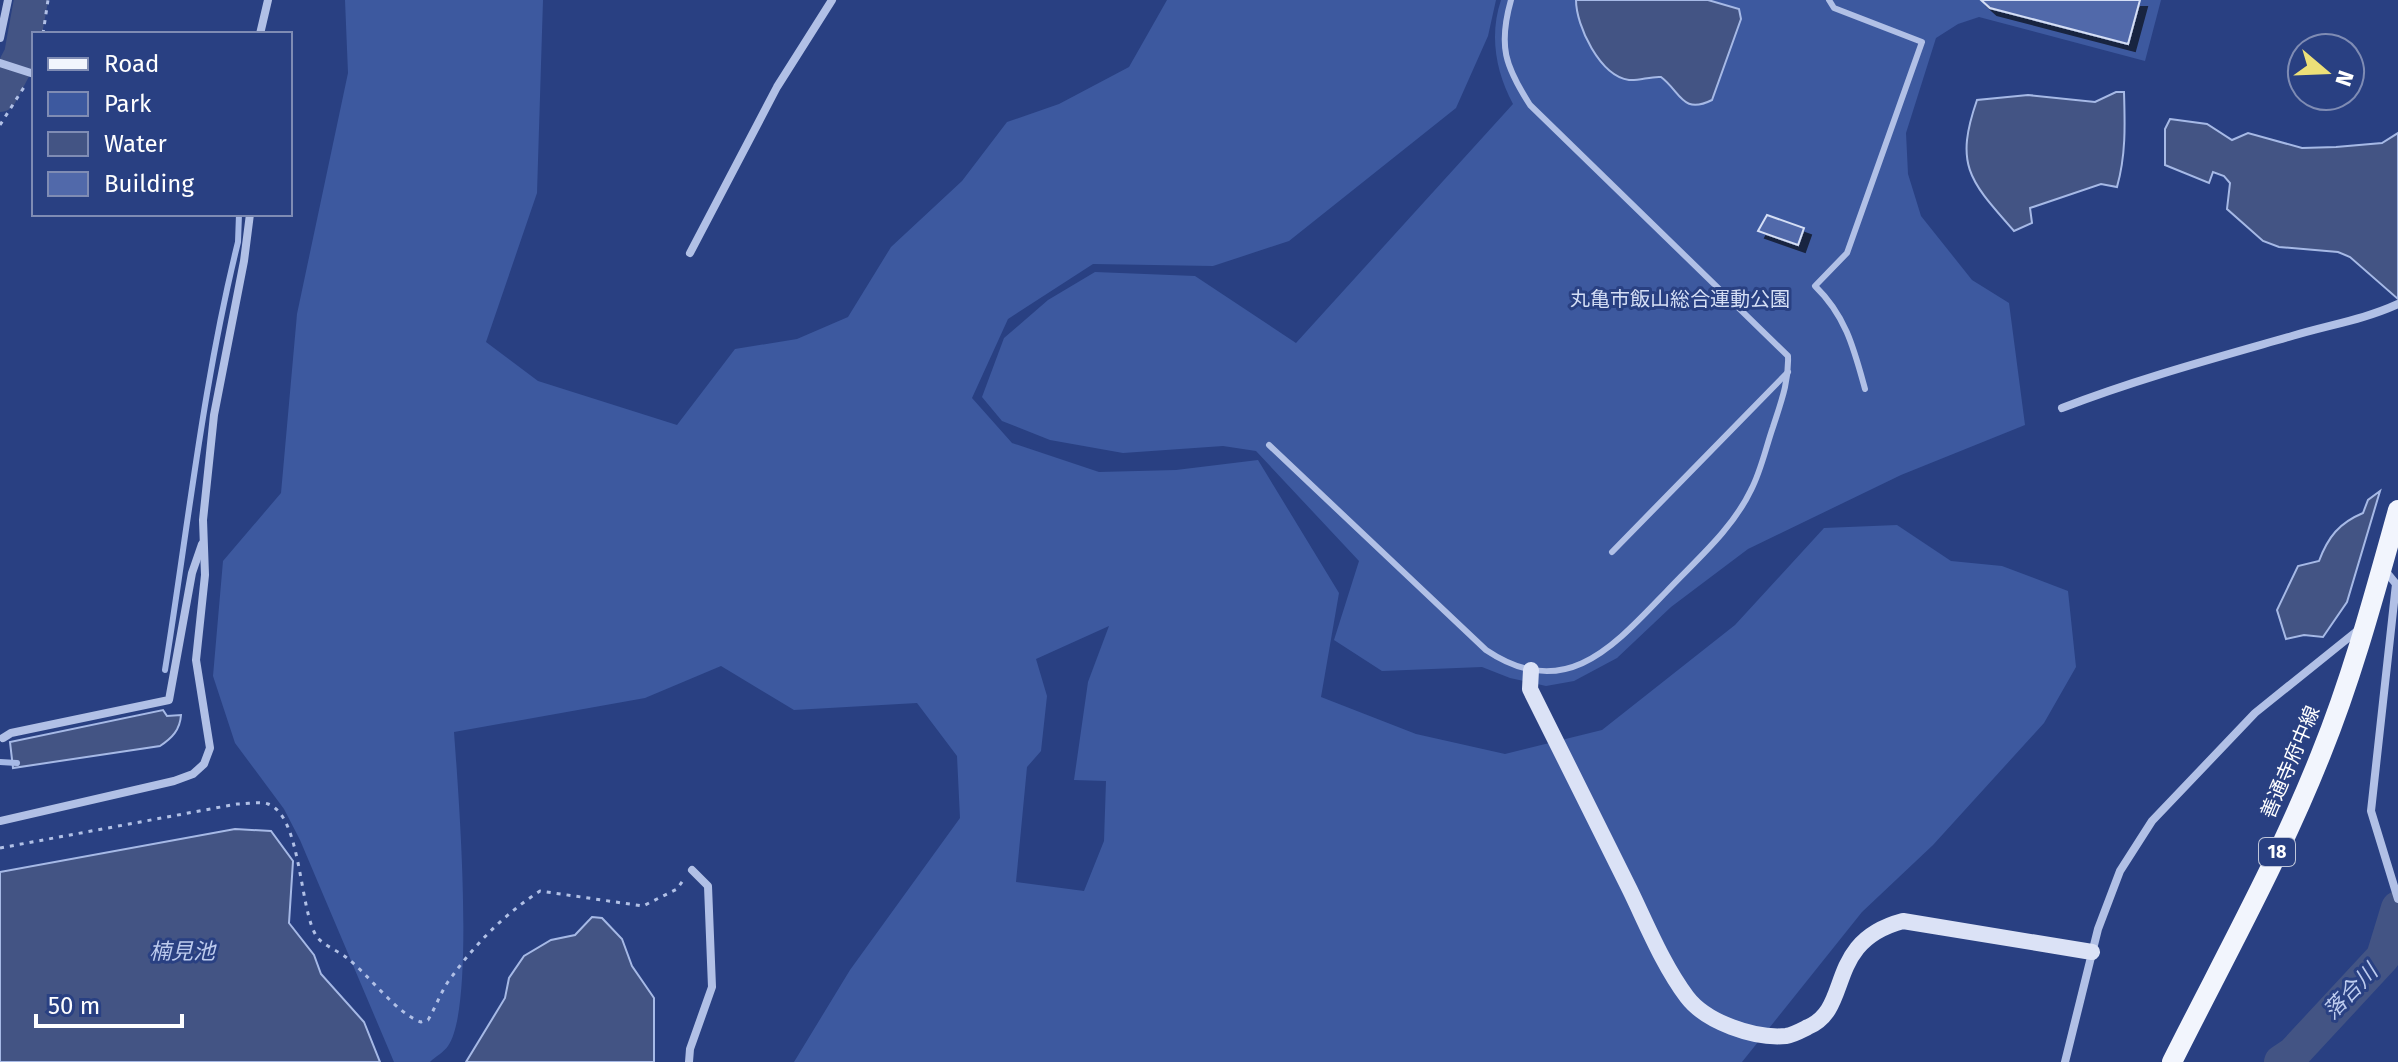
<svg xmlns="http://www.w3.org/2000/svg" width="2398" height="1062" viewBox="0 0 2398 1062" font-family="'Fira Sans','Noto Sans JP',sans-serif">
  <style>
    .green { fill: #3d599f; fill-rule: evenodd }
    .water { fill: #435484; stroke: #a6b9e6; stroke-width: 2 }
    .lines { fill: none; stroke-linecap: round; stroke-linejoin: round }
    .stream { stroke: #a6b9e6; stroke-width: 6 }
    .river { stroke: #435484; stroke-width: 34 }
    .building { fill: #5169aa; stroke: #d4def5; stroke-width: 2; filter: url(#shadow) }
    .path { stroke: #b1c0e6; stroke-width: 3; stroke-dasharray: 4 6; stroke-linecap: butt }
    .lane { stroke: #b1c0e6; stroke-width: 6 }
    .street { stroke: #b1c0e6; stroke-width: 8 }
    .secondary { stroke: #dbe2f6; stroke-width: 16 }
    .primary { stroke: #f2f5fd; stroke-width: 20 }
    .labels { text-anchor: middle; stroke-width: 6; stroke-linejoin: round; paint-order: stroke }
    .shield { fill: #294082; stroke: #bfc6da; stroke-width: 2 }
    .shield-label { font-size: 18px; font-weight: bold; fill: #fff }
    .park-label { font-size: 20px; fill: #d4def5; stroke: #294082 }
    .street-label { font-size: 20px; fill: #fff; stroke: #294082 }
    .water-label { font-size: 22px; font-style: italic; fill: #bdcbee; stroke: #294082 }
  </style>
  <defs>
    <filter id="shadow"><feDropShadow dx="7" dy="7" stdDeviation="0" flood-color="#0009"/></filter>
  </defs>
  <rect width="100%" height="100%" fill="#294082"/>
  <g class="green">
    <path d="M345 0H543L537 193 486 342 538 381 677 425 735 349 797 339 848 317 891 247 962 181 1007 122 1059 104 1129 67 1167 0H1496L1488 36 1456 108 1289 241 1213 266 1093 264 1008 319 972 398 1012 443 1099 472 1176 470 1258 460 1339 593 1321 697 1416 734 1505 754 1602 730 1735 625 1824 528 1897 525 1951 561 2002 566 2068 591 2076 667 2044 723 1933 845 1862 912 1742 1062H794L850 970 960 818 957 756 917 703 794 710 721 666 645 698 454 732C458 787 476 1007 448 1046 444 1052 435 1057 430 1062H394L300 840 284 809 235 743 213 676 223 561 281 493 297 314 348 73ZM1109 626 1088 682 1074 780 1106 781 1104 841 1084 891 1016 882 1027 767 1041 751 1047 696 1036 659Z"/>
    <path d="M1501 0H2161L2145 61 1979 17 1958 24 1936 38 1906 133 1908 174 1921 216 1972 280 2009 303 2025 425 1901 475 1748 549 1671 607 1617 658 1574 681 1546 686 1510 678 1482 667 1382 671 1334 640 1359 561 1256 451 1223 446 1123 453 1050 440 1002 421 982 397 1004 338 1048 300 1095 272 1195 276 1296 343 1513 104C1496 72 1489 36 1501 0Z"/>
  </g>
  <g class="water">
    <path d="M1576 0H1708L1739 9 1741 19 1712 100C1682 115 1681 92 1661 77 1651 76 1639 81 1629 80 1600 76 1576 26 1576 0Z"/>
    <path d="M2116 92H2124C2125 125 2126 155 2117 187L2101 184 2030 208 2032 223 2014 231C1970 181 1954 166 1977 100L2028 95 2095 102Z"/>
    <path d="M2170 119 2207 124 2232 140 2248 133 2302 148 2336 147 2382 143 2398 133V299L2350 257 2338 252 2279 247 2263 241 2227 209 2230 183 2224 176 2213 172 2209 183 2165 165V129Z"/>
    <path d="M2380 491 2347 602 2323 637 2304 635 2286 639 2277 610 2298 566 2319 561C2328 537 2339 523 2363 513L2368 500Z"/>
    <path d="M163 710 167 716 181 715C180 730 172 738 160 746L13 768 10 742Z"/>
    <path d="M235 829 271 831 293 861 289 923 314 955 321 974 364 1022 380 1062H0V872Z"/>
    <path d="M592 917 602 918 622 939 632 966 654 998V1062H466L505 998 509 978 524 956 551 940 575 935Z"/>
  </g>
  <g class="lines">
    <g class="stream">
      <path d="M165 670C188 527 203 383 238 242L239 214"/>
      <path d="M0 762 17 763"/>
    </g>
    <g class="river">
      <path d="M0 95 21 55 31 0"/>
      <path d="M2281 1062 2293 1054 2383 957 2398 908"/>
    </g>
  </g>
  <g class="building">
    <path d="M1981 0H2140L2128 44 1990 8Z"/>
    <path d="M1767 215 1804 228 1798 245 1758 231Z"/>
  </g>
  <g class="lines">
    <g class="path">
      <path d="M43 34 48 0"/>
      <path d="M0 125 26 84"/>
      <path d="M0 848 237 804C247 804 260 801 268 804 302 816 299 911 317 937 324 946 339 951 347 958 369 975 397 1014 421 1022L428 1020C437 1005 442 988 453 975 477 942 506 913 540 891L643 906 677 889 684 879"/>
    </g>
    <g class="lane">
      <path d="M1829 0 1834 8 1922 42 1847 253 1815 286C1846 316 1854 349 1865 389"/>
      <path d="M1269 445 1486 650C1565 703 1613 647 1666 592 1695 561 1732 530 1751 490 1761 471 1766 447 1773 427 1781 402 1789 382 1788 356L1530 105C1505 66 1498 46 1511 0"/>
      <path d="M1612 552 1788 372"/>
    </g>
    <g class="street">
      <path d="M260 34 268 0"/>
      <path d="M0 38 8 0"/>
      <path d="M0 63 34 74"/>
      <path d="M690 253 777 87 832 0"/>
      <path d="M2062 408C2137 379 2215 358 2292 336 2328 325 2363 320 2398 304"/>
      <path d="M2383 568 2396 584 2371 811 2398 899"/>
      <path d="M3 738 11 733 169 700 192 573 202 544"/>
      <path d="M0 821 174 781 193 774 204 764 210 748 196 660 205 575 203 520 214 415 244 261 250 214"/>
      <path d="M689 1062 690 1049 712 987 708 886 692 870"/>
      <path d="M2065 1062 2098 929 2120 871 2152 821 2255 713 2357 631"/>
    </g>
    <path class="secondary" d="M1531 670 1530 689C1563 756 1597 823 1630 890 1647 925 1663 965 1687 997 1706 1022 1754 1039 1786 1036 1793 1035 1802 1030 1808 1027 1853 1008 1824 942 1903 921L2092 952"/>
    <path class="primary" d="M2172 1062C2223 960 2279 860 2321 754 2353 675 2375 592 2398 510"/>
  </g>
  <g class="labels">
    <rect class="shield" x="2259" y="838" width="36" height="28" rx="6"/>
    <g class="shield-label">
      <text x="2277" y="858">18</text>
    </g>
    <g class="park-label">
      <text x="1680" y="306">丸亀市飯山総合運動公園</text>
    </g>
    <g class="street-label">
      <text transform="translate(2290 762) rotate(-67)" y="7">善通寺府中線</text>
    </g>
    <g class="water-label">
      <text x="182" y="959">楠見池</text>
      <text transform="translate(2350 991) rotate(-46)" y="8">落合川</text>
    </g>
  </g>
  <rect x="32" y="32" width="260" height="184" fill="#294082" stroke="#7f8cb4" stroke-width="2"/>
  <rect x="48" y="58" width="40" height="12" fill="#f2f5fd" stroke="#7f8cb4" stroke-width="2"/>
  <text x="104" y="72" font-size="24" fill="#ffffff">Road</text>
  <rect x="48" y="92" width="40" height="24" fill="#3d599f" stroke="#7f8cb4" stroke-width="2"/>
  <text x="104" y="112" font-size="24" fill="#ffffff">Park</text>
  <rect x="48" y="132" width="40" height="24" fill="#435484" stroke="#7f8cb4" stroke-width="2"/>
  <text x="104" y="152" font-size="24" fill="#ffffff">Water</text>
  <rect x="48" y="172" width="40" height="24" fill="#5169aa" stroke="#7f8cb4" stroke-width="2"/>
  <text x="104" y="192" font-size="24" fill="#ffffff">Building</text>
  <g transform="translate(2326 72) rotate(109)"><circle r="38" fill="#294082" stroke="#7f8cb4" stroke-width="2"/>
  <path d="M0-6L14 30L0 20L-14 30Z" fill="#ede078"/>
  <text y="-12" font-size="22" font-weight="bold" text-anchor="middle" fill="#ffffff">N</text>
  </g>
  <path d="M36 1014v12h146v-12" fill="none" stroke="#ffffff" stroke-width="4"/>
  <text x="48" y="1014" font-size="24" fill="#ffffff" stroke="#294082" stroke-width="6" paint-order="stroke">50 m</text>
</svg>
